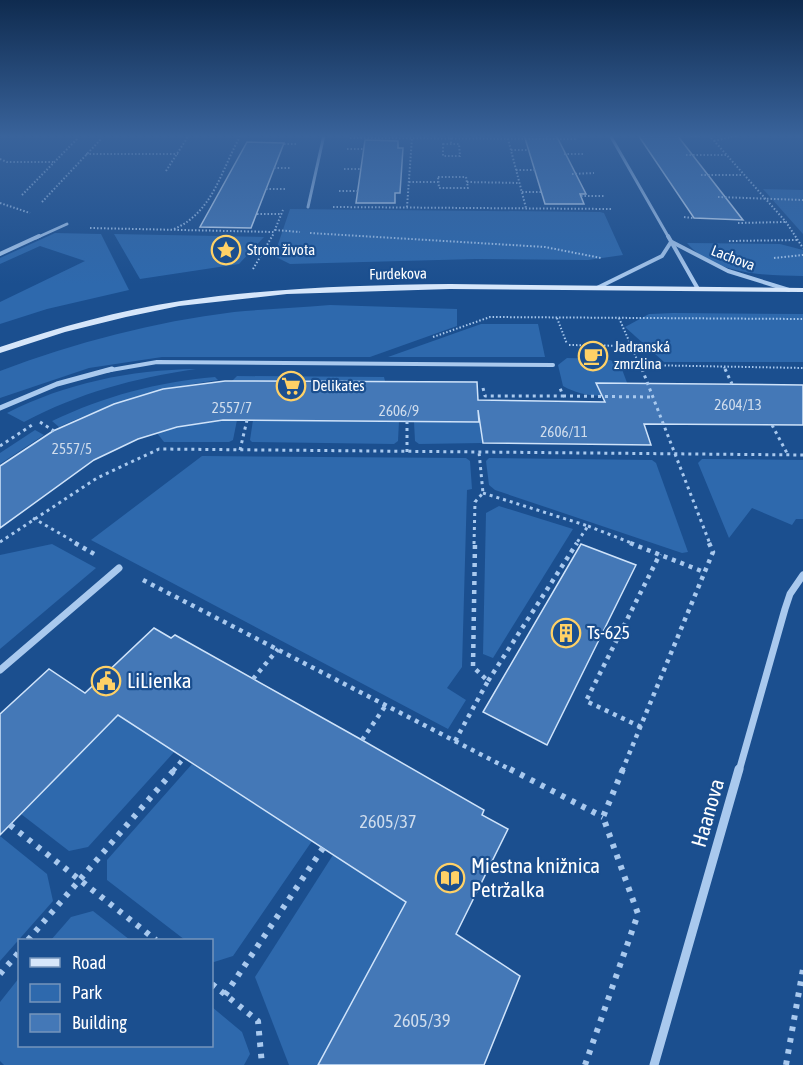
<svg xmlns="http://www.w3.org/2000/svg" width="803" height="1065" viewBox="0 0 803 1065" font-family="'Asap Condensed',sans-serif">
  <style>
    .green { fill: #2e69ad }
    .building { fill: #4478b7; stroke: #cfe3fa; stroke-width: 1.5 }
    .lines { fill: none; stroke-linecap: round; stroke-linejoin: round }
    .path-far3 { stroke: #a9c9ee; stroke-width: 2; stroke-dasharray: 1.5 2; stroke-linecap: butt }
    .path-far2 { stroke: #a9c9ee; stroke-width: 3; stroke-dasharray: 3 4; stroke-linecap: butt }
    .path-far1 { stroke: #a9c9ee; stroke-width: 4.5; stroke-dasharray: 4 5; stroke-linecap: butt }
    .path { stroke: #a9c9ee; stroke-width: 6; stroke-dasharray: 4.5 7; stroke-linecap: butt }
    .street-far4 { stroke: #a9c9ee; stroke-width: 3 }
    .street-far3 { stroke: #a9c9ee; stroke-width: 4 }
    .street-far2 { stroke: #a9c9ee; stroke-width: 5 }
    .street-far1 { stroke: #a9c9ee; stroke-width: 7 }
    .street { stroke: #a9c9ee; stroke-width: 9 }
    .secondary { fill: #d6e6fa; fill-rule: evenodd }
    .labels { text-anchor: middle; stroke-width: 4.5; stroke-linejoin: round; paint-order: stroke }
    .far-poi-label { font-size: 15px; fill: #fff; stroke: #1b4f8f; text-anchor: start }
    .far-street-label { font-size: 15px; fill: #fff; stroke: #1b4f8f }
    .number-label { font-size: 15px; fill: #d0dded }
    .poi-label { font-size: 18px; fill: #fff; stroke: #1b4f8f; text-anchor: start }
    .near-number-label { font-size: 18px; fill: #d0dded }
    .near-poi-label { font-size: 21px; fill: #fff; stroke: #1b4f8f; text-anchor: start }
    .near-street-label { font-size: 21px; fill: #fff; stroke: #1b4f8f }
  </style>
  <rect width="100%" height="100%" fill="#1b4f8f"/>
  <g class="green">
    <path d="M763 189 803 190V234Z"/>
    <path d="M290 209 600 212 604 213 623 255 588 260 476 259 290 264 274 256Z"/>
    <path d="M55 233 101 234 129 290 47 309 0 324V302L85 261 40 246 0 264V258Z"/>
    <path d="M114 234 264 237 239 264 140 279Z"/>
    <path d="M687 243 780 244 803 250V276C765 276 713 274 687 243Z"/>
    <path d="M330 305 457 309V326L370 357H162L89 368 0 398V371C76 342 154 322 234 312 266 309 298 308 330 305Z"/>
    <path d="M673 313 803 314V362H664L625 327 649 314Z"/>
    <path d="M481 324H538L545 357H388Z"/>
    <path d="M567 358 607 359 620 364 629 388C610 400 582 397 563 386L558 365Z"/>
    <path d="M196 369C134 378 79 393 24 422L7 413C66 383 130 370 196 369Z"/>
    <path d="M237 376 384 377 385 381H232Z"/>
    <path d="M215 377 218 380C158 389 114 402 59 427L52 421C105 396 157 382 215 377Z"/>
    <path d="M223 420H237L233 440 229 442H164L157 433 173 428Z"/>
    <path d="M253 420 399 421 398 441 394 444 252 442 250 440Z"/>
    <path d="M414 422H480L483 443 419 444 415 441Z"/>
    <path d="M35 430 44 435 0 464V453Z"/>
    <path d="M202 456 466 458 470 461 472 489 467 490 462 667 447 688 466 700 448 729 91 540Z"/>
    <path d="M489 458 652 460 656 463 688 552 682 553 495 490 489 485 486 461Z"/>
    <path d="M702 459 803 460V519H796L792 525 752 508 729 538 698 463Z"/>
    <path d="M499 506 573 529 493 658 483 654 486 513Z"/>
    <path d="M52 544 96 568 0 649V555Z"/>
    <path d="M118 715 175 751 88 847 69 851 21 814Z"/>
    <path d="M192 764 312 841 233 956 214 962 212 961V940H185L107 880V860Z"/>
    <path d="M0 836 47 874 53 901 0 961Z"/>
    <path d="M333 855 406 902 318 1065H289L255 977Z"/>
    <path d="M93 911 130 940H51L71 917Z"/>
    <path d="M19 978 20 1046H212V1007L242 1032 250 1054 244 1065H4L0 1061V1002Z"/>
  </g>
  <g class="building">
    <path d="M524 135H556L586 194H580L584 204H545Z"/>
    <path d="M638 135H677L743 220 694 218Z"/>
    <path d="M365 140 398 141V148H403L400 193H395V203H356Z"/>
    <path d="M247 142 284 143 251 228 200 227Z"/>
    <path d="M225 381 477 382 478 400 605 402 596 383 803 385V425L644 424 651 445 483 443 478 410 479 422 223 420 177 427 138 439 94 460 0 528V466L53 431 114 404 163 389Z"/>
    <path d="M581 544 636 565 547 745 483 712Z"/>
    <path d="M154 628 171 638 175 635 362 740 484 810 482 815 508 829 456 934 520 976 484 1065H318L406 902 118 715 0 835V714L49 669 85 693Z"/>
  </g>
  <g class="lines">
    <g class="path-far3">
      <path d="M507 135 526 208"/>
      <path d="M709 135 786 222 803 248"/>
      <path d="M691 136H709"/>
      <path d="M350 138 577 139"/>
      <path d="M451 138V144"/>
      <path d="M714 141 740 135"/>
      <path d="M284 144H298"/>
      <path d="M443 144H459L460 156H443Z"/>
      <path d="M347 149H364"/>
      <path d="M511 150H528"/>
      <path d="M86 154H178"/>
      <path d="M564 154H585"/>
      <path d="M686 155H726"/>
      <path d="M0 159 7 162H53"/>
      <path d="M274 168H291"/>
      <path d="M344 169H361"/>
      <path d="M516 170H535"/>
      <path d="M166 171 189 135"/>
      <path d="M572 174 594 173"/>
      <path d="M701 175H743"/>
      <path d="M438 177H466L468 188H439Z"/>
      <path d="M409 182H438"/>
      <path d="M467 182 520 183"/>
      <path d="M266 189H287"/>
      <path d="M339 191H358"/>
      <path d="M522 192H541"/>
      <path d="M22 195 78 138"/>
      <path d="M581 196H605"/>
      <path d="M718 197 803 200"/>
      <path d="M42 202 102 138"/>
      <path d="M0 203 30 213"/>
      <path d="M333 207 612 209"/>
      <path d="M407 207 412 138"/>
      <path d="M257 214H282"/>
      <path d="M684 217 693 218"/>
      <path d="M738 223 785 222"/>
      <path d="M90 228 274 232 283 210"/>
      <path d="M174 229C214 212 221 169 241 135"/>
      <path d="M275 230 300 232"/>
      <path d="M310 233 545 247 601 258"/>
      <path d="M729 241 798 240"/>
      <path d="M774 258 803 255"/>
      <path d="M253 269 274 233"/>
      <path d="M557 318 567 344"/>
      <path d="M619 318 642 371"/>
      <path d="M433 337 490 317 803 319"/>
      <path d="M569 345 632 346"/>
      <path d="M640 365 803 368"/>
      <path d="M724 367 726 371"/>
    </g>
    <g class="path-far2">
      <path d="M642 369 710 544"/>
      <path d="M725 369 732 384"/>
      <path d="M483 388 485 396H563L560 388"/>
      <path d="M563 396 652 397"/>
      <path d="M407 421V452"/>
      <path d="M40 422 54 431"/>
      <path d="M772 425 788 455"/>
      <path d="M0 446 32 425"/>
      <path d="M240 450 247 420"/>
      <path d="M483 493 588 526 576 544"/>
      <path d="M33 518 78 544"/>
      <path d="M588 526 634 544"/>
      <path d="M0 542 97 478 159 449 803 455"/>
      <path d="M474 544 475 502 483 493 479 452"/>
    </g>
    <g class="path-far1">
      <path d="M75 543 96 555"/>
      <path d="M630 543 704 572"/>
      <path d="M143 580 513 771"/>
      <path d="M253 679 278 649"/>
      <path d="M488 681 577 543"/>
      <path d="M641 727 586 701 660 554"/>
      <path d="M362 740 386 705"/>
      <path d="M455 741 488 681 473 667 475 543"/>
      <path d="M173 771 184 758"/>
      <path d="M622 771 713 552 709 543"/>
    </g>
    <g class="path">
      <path d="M510 769 603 817"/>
      <path d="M10 825 156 940"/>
      <path d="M28 940 175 769"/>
      <path d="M0 974 20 951"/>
      <path d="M212 984 258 1021 262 1065"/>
      <path d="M225 995 323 848"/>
      <path d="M585 1065 638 914 603 817 623 769"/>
      <path d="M786 1065 803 969"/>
    </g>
    <g class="street-far4">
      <path d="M610 135 669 238"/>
      <path d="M308 207 324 135"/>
      <path d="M36 238 67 224"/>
    </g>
    <g class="street-far3">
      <path d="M668 236 698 289"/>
      <path d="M672 242 728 271 789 290"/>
      <path d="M0 254 39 236"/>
      <path d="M597 288 662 256 671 242"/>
      <path d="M105 371 157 362 553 365"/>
    </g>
    <path class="street-far2" d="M0 408 57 384 112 369"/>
    <g class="street-far1">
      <path d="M0 670 119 568"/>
      <path d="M739 771 785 609 790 594 803 575"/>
    </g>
    <path class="street" d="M654 1065 739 769"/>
    <path class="secondary" d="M450 284 803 288V292L450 289 287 294 179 306 126 317 65 332 0 353V347C59 327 120 310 181 301 271 288 360 285 450 284Z"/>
  </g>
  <linearGradient id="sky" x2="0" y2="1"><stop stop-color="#0f2b4f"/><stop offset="0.48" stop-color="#39639b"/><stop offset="1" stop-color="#39639b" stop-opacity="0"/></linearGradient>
  <rect width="803" height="284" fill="url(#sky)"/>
  <defs>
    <g id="sight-ring" transform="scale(1.5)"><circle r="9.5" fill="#1b4f8f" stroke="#ffd166" stroke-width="1.5"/><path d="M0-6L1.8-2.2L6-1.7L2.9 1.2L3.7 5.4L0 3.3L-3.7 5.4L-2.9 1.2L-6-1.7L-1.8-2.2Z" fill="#ffd166"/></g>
    <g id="cafe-ring" transform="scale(1.5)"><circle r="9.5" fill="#1b4f8f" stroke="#ffd166" stroke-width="1.5"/><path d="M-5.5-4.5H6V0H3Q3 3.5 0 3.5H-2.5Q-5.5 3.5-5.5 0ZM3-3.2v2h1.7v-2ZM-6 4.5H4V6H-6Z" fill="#ffd166"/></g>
    <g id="supermarket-ring" transform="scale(1.5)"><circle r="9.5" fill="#1b4f8f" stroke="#ffd166" stroke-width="1.5"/><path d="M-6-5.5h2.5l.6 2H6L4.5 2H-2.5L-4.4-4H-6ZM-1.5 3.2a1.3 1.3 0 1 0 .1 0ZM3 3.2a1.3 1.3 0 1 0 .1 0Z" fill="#ffd166"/></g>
    <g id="building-ring" transform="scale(1.5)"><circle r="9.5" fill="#1b4f8f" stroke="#ffd166" stroke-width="1.5"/><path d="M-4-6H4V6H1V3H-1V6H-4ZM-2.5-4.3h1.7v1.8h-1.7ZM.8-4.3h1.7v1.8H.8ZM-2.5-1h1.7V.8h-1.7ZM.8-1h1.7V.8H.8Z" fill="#ffd166"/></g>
    <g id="civic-ring" transform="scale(1.5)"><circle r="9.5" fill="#1b4f8f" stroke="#ffd166" stroke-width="1.5"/><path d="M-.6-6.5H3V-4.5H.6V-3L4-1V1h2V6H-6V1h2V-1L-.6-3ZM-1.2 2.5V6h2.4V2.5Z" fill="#ffd166"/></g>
    <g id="library-ring" transform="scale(1.5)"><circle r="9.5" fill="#1b4f8f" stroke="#ffd166" stroke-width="1.5"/><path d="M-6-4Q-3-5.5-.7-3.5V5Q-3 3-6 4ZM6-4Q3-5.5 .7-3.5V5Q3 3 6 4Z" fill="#ffd166"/></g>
  </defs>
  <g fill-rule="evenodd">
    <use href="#sight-ring" x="226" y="250"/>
    <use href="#cafe-ring" x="593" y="356"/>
    <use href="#supermarket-ring" x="291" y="386"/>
    <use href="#building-ring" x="566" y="633"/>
    <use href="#civic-ring" x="106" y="681"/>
    <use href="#library-ring" x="450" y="878"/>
  </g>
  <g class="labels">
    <g class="far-poi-label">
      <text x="247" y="255">Strom života</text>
      <text x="614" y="352">Jadranská<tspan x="614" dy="17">zmrzlina</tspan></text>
      <text x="312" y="391">Delikates</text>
    </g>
    <g class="far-street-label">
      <text transform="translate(733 258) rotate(21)" y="5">Lachova</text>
      <text transform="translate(398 274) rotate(-1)" y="5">Furdekova</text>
    </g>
    <g class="number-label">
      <text x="738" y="410">2604/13</text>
      <text x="232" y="413">2557/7</text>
      <text x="399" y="416">2606/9</text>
      <text x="564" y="437">2606/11</text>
      <text x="72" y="454">2557/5</text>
    </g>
    <g class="poi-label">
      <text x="587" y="639">Ts-625</text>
    </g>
    <g class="near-number-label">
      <text x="388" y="828">2605/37</text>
      <text x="422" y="1027">2605/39</text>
    </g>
    <g class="near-poi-label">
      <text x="127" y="688">LiLienka</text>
      <text x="471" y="873">Miestna knižnica<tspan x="471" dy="24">Petržalka</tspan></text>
    </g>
    <g class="near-street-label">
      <text transform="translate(708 813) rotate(-74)" y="7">Haanova</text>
    </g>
  </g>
  <rect x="18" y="939" width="195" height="108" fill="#1b4f8f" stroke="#7695bc" stroke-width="1.5"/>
  <rect x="30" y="958" width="30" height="9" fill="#d6e6fa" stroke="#7695bc" stroke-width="1.5"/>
  <text x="72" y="969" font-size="18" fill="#ffffff">Road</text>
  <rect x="30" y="984" width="30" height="18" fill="#2e69ad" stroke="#7695bc" stroke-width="1.5"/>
  <text x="72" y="999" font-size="18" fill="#ffffff">Park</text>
  <rect x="30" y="1014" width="30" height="18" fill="#4478b7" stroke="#7695bc" stroke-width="1.5"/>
  <text x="72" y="1029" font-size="18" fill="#ffffff">Building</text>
</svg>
